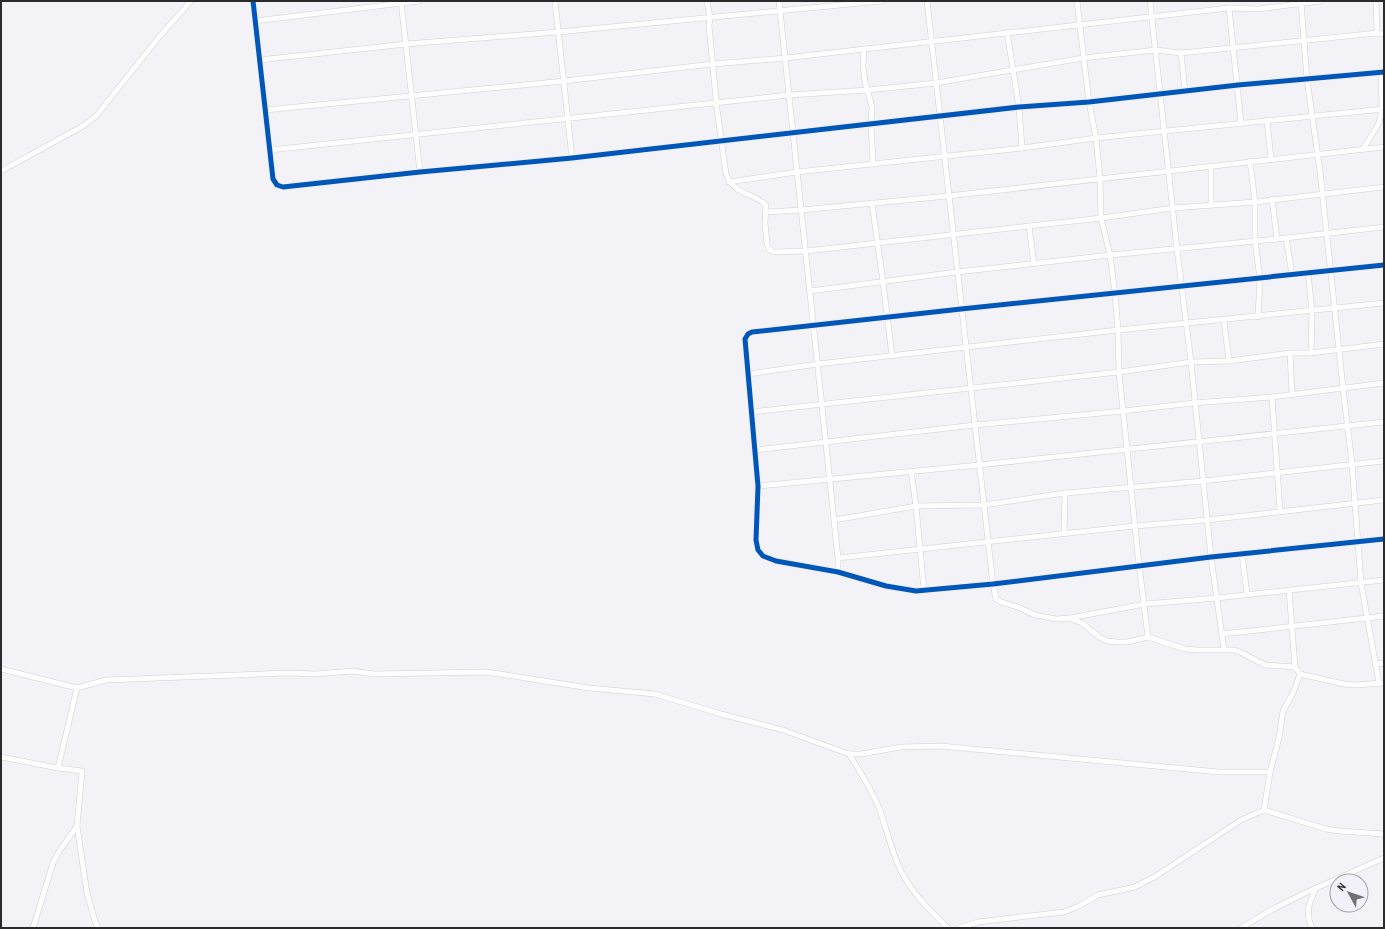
<svg xmlns="http://www.w3.org/2000/svg" width="1385" height="929" viewBox="0 0 1385 929" font-family="'Archivo Narrow',sans-serif">
  <style>
    .lines { fill: none; stroke-linecap: round; stroke-linejoin: round }
    .street-casing { stroke: #d1d0d4; stroke-width: 6 }
    .street { stroke: #fdfdfe; stroke-width: 5 }
    .cycleway-casing { stroke: #f2f0f8; stroke-width: 8 }
    .cycleway { stroke: #0057b8; stroke-width: 5 }
  </style>
  <rect width="100%" height="100%" fill="#f3f2f6"/>
  <g class="lines">
    <g class="street-casing">
      <g id="street">
        <path d="M253 1 273 179 277 185 283 187 420 172 572 158 1019 107 1089 102 1238 85 1384 72"/>
        <path d="M401 1 420 172"/>
        <path d="M555 1 572 158"/>
        <path d="M707 1 710 17 709 26 717 109 726 174C736 197 751 191 766 205L765 223 767 244 769 249 774 252 806 251 1101 218 1173 208 1255 202 1384 187"/>
        <path d="M779 1 838 558V572"/>
        <path d="M927 1C948 195 970 389 993 584L996 599 1001 602 1018 607 1035 615 1056 619 1069 618 1082 623 1099 637 1107 641 1117 642H1127L1148 637 1185 649 1197 650H1234L1240 652 1265 665 1295 667 1300 674 1344 684 1354 685 1384 683"/>
        <path d="M1077 1 1089 102 1096 138 1100 178 1101 218 1110 255 1115 293 1118 330 1119 372 1139 565 1148 637"/>
        <path d="M1150 1 1177 249 1191 362 1211 557 1224 650"/>
        <path d="M1376 1 1377 33"/>
        <path d="M1301 2 1307 80 1320 171 1343 388 1352 464 1361 583 1379 683"/>
        <path d="M1229 8 1241 123"/>
        <path d="M255 21 419 1"/>
        <path d="M1007 32 1019 107 1022 148"/>
        <path d="M864 49 863 67 865 82 872 107 871 124 873 163"/>
        <path d="M1181 53 1185 91"/>
        <path d="M259 60 406 44 558 32 882 1"/>
        <path d="M265 110 564 81 713 64 785 58 1229 8 1259 9 1321 1"/>
        <path d="M1267 120 1271 159"/>
        <path d="M1363 149 1379 123 1382 109 1381 73"/>
        <path d="M270 150 789 95 868 90 936 83 1083 58 1156 50 1181 53 1377 33 1384 34"/>
        <path d="M1250 161 1255 202V241L1260 279 1258 317"/>
        <path d="M1211 166V205"/>
        <path d="M1 171 83 126 96 116 159 37 191 1"/>
        <path d="M729 182 797 172 1022 148 1096 138 1384 109"/>
        <path d="M1272 199 1277 239"/>
        <path d="M872 203 883 282 892 356"/>
        <path d="M766 212 801 210 948 196 1384 147"/>
        <path d="M1029 226 1034 264"/>
        <path d="M1286 238 1292 275"/>
        <path d="M1384 265 961 309 752 332 748 334 745 339 758 486 756 540 758 550 763 556 776 561 838 572 886 586 916 591 993 584 1211 557 1384 539"/>
        <path d="M1308 273 1312 311 1311 353"/>
        <path d="M810 291 957 272 1110 255 1277 239 1384 227"/>
        <path d="M1224 321 1229 361"/>
        <path d="M1290 353 1292 394"/>
        <path d="M748 374 818 364 1118 330 1384 303"/>
        <path d="M1272 397 1280 511"/>
        <path d="M751 412 1119 372 1191 362 1229 361 1290 353H1311L1384 344"/>
        <path d="M755 450 975 425 1123 411 1194 403 1272 397 1384 383"/>
        <path d="M911 471 916 506 924 590"/>
        <path d="M758 486 979 465 1384 422"/>
        <path d="M834 520 916 506 984 505 1065 493 1203 481 1384 461"/>
        <path d="M1064 534 1065 493"/>
        <path d="M1242 554 1247 594"/>
        <path d="M838 558 1135 526 1207 520 1384 500"/>
        <path d="M1289 590 1295 667"/>
        <path d="M1070 618 1145 604 1217 598 1384 580"/>
        <path d="M1222 634 1384 616"/>
        <path d="M1375 664 1384 663"/>
        <path d="M1 669 77 688 106 680 288 673 316 674 352 671 375 674 487 672 589 688 655 694 721 714 783 730 849 754H861L901 747 941 746 1219 772H1270"/>
        <path d="M77 688 58 768 82 771 77 826 87 893 95 921 98 928"/>
        <path d="M849 754C860 771 871 788 879 808 887 829 891 851 901 871 913 894 930 911 948 928"/>
        <path d="M1 757 58 768"/>
        <path d="M1264 810 1270 772 1279 738 1283 711 1293 693 1300 674"/>
        <path d="M33 928 53 863 58 853 77 826"/>
        <path d="M959 928 978 922 1064 912 1079 906 1098 895 1135 887 1156 876 1241 820 1264 810 1326 829 1339 831 1384 834"/>
        <path d="M1241 928 1273 909 1305 893 1384 858"/>
        <path d="M1312 928C1305 913 1309 902 1316 888"/>
      </g>
    </g>
    <use href="#street" class="street"/>
    <g class="cycleway-casing">
      <g id="cycleway">
        <path d="M253 1 273 179 277 185 283 187 420 172 572 158 1019 107 1089 102 1238 85 1384 72"/>
        <path d="M1384 265 961 309 752 332 748 334 745 339 758 486 756 540 758 550 763 556 776 561 838 572 886 586 916 591 993 584 1211 557 1384 539"/>
      </g>
    </g>
    <use href="#cycleway" class="cycleway"/>
  </g>
  <rect width="1385" height="929" fill="none" stroke="#2b2a2d" stroke-width="4"/>
  <g transform="translate(1349 893) rotate(310)"><circle r="19" fill="#f2f0f8" stroke="#a2a1a7"/>
  <path d="M0-3L7 15L0 10L-7 15Z" fill="#717073"/>
  <text y="-6" font-size="11" font-weight="bold" text-anchor="middle" fill="#2b2a2d">N</text>
  </g>
</svg>
